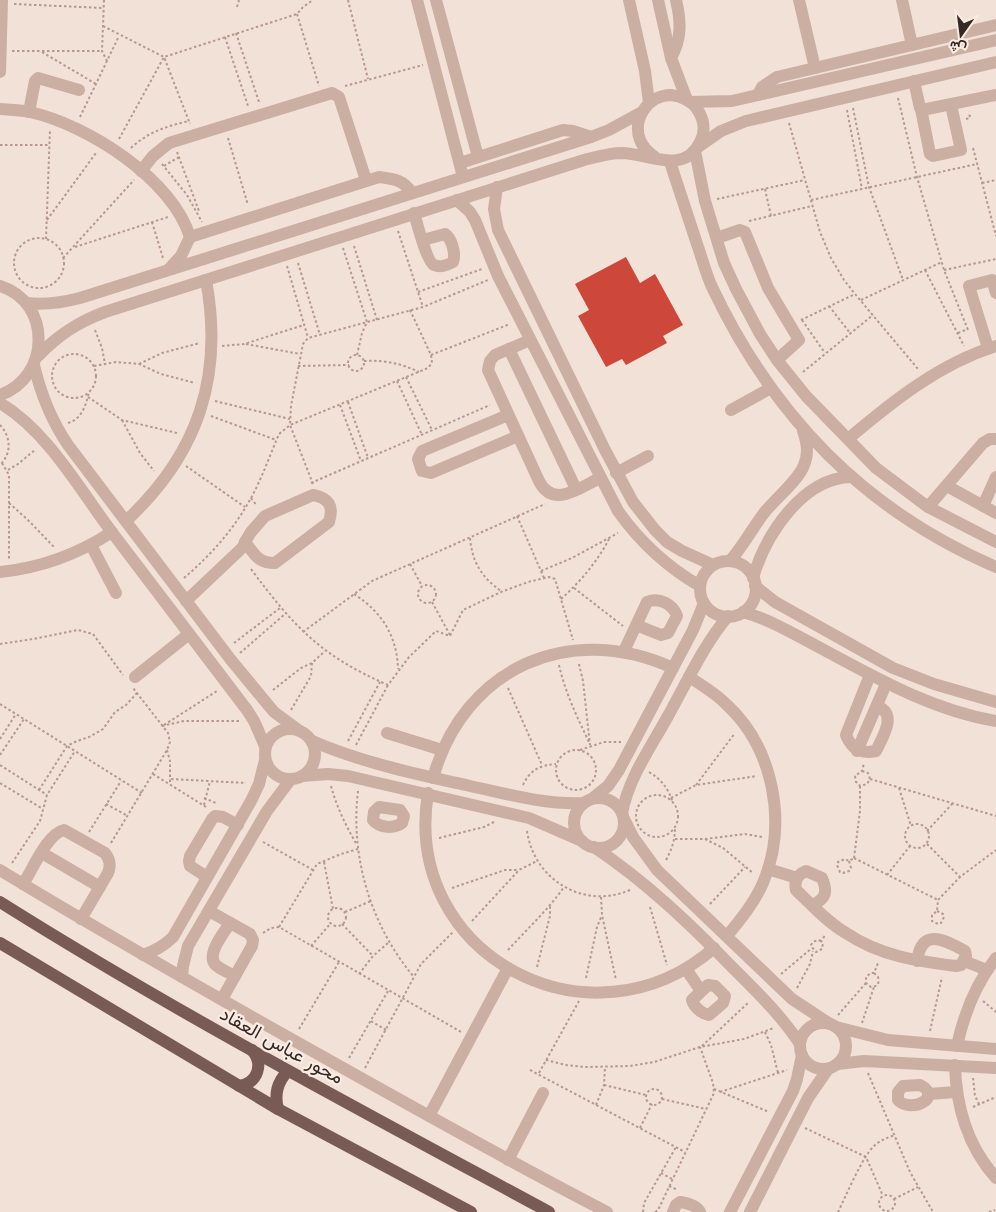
<svg xmlns="http://www.w3.org/2000/svg" width="996" height="1212" viewBox="0 0 996 1212" font-family="Jost,Vazirmatn,sans-serif">
  <style>
    .building { fill: #cd483a }
    .lines { fill: none; stroke-linecap: round; stroke-linejoin: round }
    .path { stroke: #b6988c; stroke-width: 2; stroke-dasharray: 2.5 2.5; stroke-linecap: butt }
    .minor { stroke: #caafa2; stroke-width: 12 }
    .major { stroke: #785b55; stroke-width: 12 }
    .labels { text-anchor: middle; stroke-width: 4.5; stroke-linejoin: round; paint-order: stroke }
    .street-label { font-size: 19px; fill: #352825; stroke: #faece3 }
  </style>
  <rect width="100%" height="100%" fill="#f2e1d7"/>
  <path class="building" d="M626 257 640 283 655 274 683 325 663 336 667 343 626 365 622 359 606 367 578 316 589 310 575 284Z"/>
  <g class="lines">
    <g class="path">
      <path d="M104 0 102 51 107 61"/>
      <path d="M348 0 368 79"/>
      <path d="M14 4 104 8"/>
      <path d="M237 7 239 0"/>
      <path d="M297 14 319 86"/>
      <path d="M103 26 164 57 190 124"/>
      <path d="M236 33 259 102"/>
      <path d="M225 37 248 106"/>
      <path d="M12 51H102"/>
      <path d="M42 52 96 84"/>
      <path d="M345 86 423 65"/>
      <path d="M898 98 917 177 944 270 968 330"/>
      <path d="M853 108 869 187 903 280"/>
      <path d="M847 110 862 189"/>
      <path d="M80 117 119 36"/>
      <path d="M966 119 970 118 969 112"/>
      <path d="M789 123 820 232 831 258 844 280 855 294 918 369"/>
      <path d="M228 138 248 205"/>
      <path d="M119 139 164 57 297 14 303 7 313 0"/>
      <path d="M0 145H49"/>
      <path d="M131 148C148 132 167 126 189 121"/>
      <path d="M973 148 996 236"/>
      <path d="M177 152 199 211"/>
      <path d="M162 164 187 195 202 222"/>
      <path d="M164 166 179 157"/>
      <path d="M982 183 996 180"/>
      <path d="M765 189 771 216"/>
      <path d="M717 199 805 180"/>
      <path d="M811 200 977 164"/>
      <path d="M47 220 96 153"/>
      <path d="M749 221 812 206"/>
      <path d="M152 222 163 258"/>
      <path d="M398 231 423 307"/>
      <circle cx="39" cy="263" r="25"/>
      <path d="M46 239 50 129"/>
      <path d="M354 246 377 320"/>
      <path d="M75 247 168 217"/>
      <path d="M343 248 367 322 362 333 357 355"/>
      <path d="M63 258 134 180"/>
      <path d="M298 263 320 335"/>
      <path d="M287 266 308 338"/>
      <path d="M925 270 964 346"/>
      <path d="M944 270 996 259"/>
      <path d="M418 292 482 269"/>
      <path d="M861 300 942 262"/>
      <path d="M829 306 850 333"/>
      <path d="M801 320 855 294"/>
      <path d="M802 320 825 353"/>
      <path d="M95 330 102 348 105 364"/>
      <path d="M958 333 968 329"/>
      <path d="M246 344 300 354"/>
      <path d="M222 346 244 344 304 325"/>
      <circle cx="74" cy="376" r="22"/>
      <path d="M431 355 510 324"/>
      <circle cx="356" cy="363" r="8"/>
      <path d="M364 361C384 360 400 363 419 372"/>
      <path d="M139 364 162 353 200 343"/>
      <path d="M94 366 116 362 139 364 161 374 195 383"/>
      <path d="M298 366 349 365"/>
      <path d="M803 372 873 315"/>
      <path d="M406 377 432 430"/>
      <path d="M397 381 422 435"/>
      <path d="M88 397 122 420 177 433"/>
      <path d="M215 401 290 419"/>
      <path d="M348 402 368 458"/>
      <path d="M340 405 361 461"/>
      <path d="M211 416 276 440"/>
      <path d="M122 420 140 453 154 471"/>
      <path d="M68 423C82 419 86 405 89 392"/>
      <path d="M0 425C11 437 12 453 0 465"/>
      <path d="M2 463 9 475V559"/>
      <path d="M186 466 245 507"/>
      <path d="M8 470 18 464 36 449"/>
      <path d="M311 483 490 405"/>
      <path d="M313 484 290 425 291 406 303 344 308 338 423 307 488 280"/>
      <path d="M251 498 257 506"/>
      <path d="M9 503 28 520 54 547"/>
      <path d="M517 516 544 578"/>
      <path d="M470 538C472 561 481 577 501 591"/>
      <path d="M410 564 422 586"/>
      <path d="M251 569C294 627 321 656 388 685L409 657 436 631 450 636 463 610 501 592 528 582 549 577 555 579 573 640"/>
      <path d="M541 571 572 558 618 533"/>
      <path d="M184 578C211 555 234 529 251 498 262 478 270 455 279 434L290 425 428 368 432 363 431 355 410 310"/>
      <circle cx="427" cy="594" r="9"/>
      <path d="M574 588 623 626"/>
      <path d="M354 594C382 612 397 636 398 669"/>
      <path d="M561 599C581 581 598 561 610 537"/>
      <path d="M432 602 450 635"/>
      <path d="M303 632 372 581 545 504"/>
      <path d="M234 643 280 608"/>
      <path d="M0 644 33 639 78 630 93 634 123 675"/>
      <path d="M240 653 285 614"/>
      <path d="M579 664 583 681 590 745"/>
      <path d="M559 665C565 692 577 717 589 742"/>
      <path d="M508 688 542 765"/>
      <path d="M273 690 301 668 312 663 325 651"/>
      <path d="M0 704 142 793"/>
      <path d="M291 710 311 676 312 663"/>
      <path d="M164 725 217 691"/>
      <path d="M162 726 184 721H239"/>
      <path d="M0 739 16 714"/>
      <path d="M348 741 380 682"/>
      <path d="M356 745 388 685"/>
      <circle cx="576" cy="770" r="20"/>
      <path d="M167 750 170 761V784"/>
      <path d="M580 750 604 742H621"/>
      <path d="M0 755 24 719"/>
      <path d="M0 765 47 795"/>
      <path d="M862 771 868 773 870 779 867 784 860 786 856 782 855 776 862 771 864 763"/>
      <path d="M649 772C662 780 668 788 673 803"/>
      <path d="M153 774 206 807"/>
      <path d="M171 779 246 783"/>
      <path d="M870 779 996 816"/>
      <path d="M0 783 43 809"/>
      <path d="M523 785C530 770 540 765 556 764"/>
      <path d="M696 785 735 733"/>
      <path d="M331 786C337 808 346 826 357 845"/>
      <path d="M899 788 911 826"/>
      <path d="M39 790 67 746 77 741 89 737 103 729 115 712 126 705 137 693"/>
      <path d="M358 791C350 857 371 926 414 977"/>
      <circle cx="657" cy="816" r="21"/>
      <path d="M204 798 216 803"/>
      <path d="M671 798 696 785 757 776"/>
      <path d="M106 804 128 816"/>
      <path d="M204 805 210 781"/>
      <circle cx="917" cy="836" r="12"/>
      <path d="M527 831C534 880 584 910 630 890"/>
      <path d="M927 831 953 803"/>
      <path d="M89 832 121 781"/>
      <path d="M439 838 484 827 494 822"/>
      <path d="M675 839H705L723 848 753 873"/>
      <path d="M705 839 745 834 762 837"/>
      <path d="M263 842 313 870"/>
      <path d="M111 843 167 750 170 742 168 733 133 688"/>
      <path d="M927 844 960 877"/>
      <path d="M854 858 938 900"/>
      <path d="M854 858 860 811V786"/>
      <path d="M666 860C672 849 675 840 675 827"/>
      <path d="M849 861 851 868 849 871 843 873 840 872 837 865 838 862 845 859 849 861 854 858"/>
      <path d="M324 862 333 909"/>
      <path d="M12 863 40 821 47 795 75 751"/>
      <path d="M887 875 910 846"/>
      <path d="M452 888 505 870H519"/>
      <path d="M601 897 602 915 616 980"/>
      <path d="M710 904 745 867"/>
      <path d="M650 907 667 965"/>
      <circle cx="337" cy="917" r="9"/>
      <path d="M937 911 943 914 944 917 941 923 938 924 932 921V915L937 911 938 900 960 877 996 850"/>
      <path d="M345 912 371 901"/>
      <path d="M472 921 519 870 537 861"/>
      <path d="M342 924 373 956"/>
      <path d="M279 927 317 864 341 854 358 849"/>
      <path d="M263 933 271 928 279 927 461 1032"/>
      <path d="M821 941 818 940 813 942 811 945 814 950 816 952 822 949 823 943 821 941 826 934"/>
      <path d="M311 946 331 923"/>
      <path d="M508 950C527 929 548 910 564 887"/>
      <path d="M537 967 550 916V906"/>
      <path d="M874 973 878 977C880 983 877 987 871 987L866 983V977L871 973H874L878 963"/>
      <path d="M359 974 373 956 388 943"/>
      <path d="M781 974 812 948"/>
      <path d="M586 978 597 927 602 915"/>
      <path d="M797 988 810 964 813 951"/>
      <path d="M983 1001 996 1012"/>
      <path d="M838 1015 866 983"/>
      <path d="M371 1021 386 1030"/>
      <path d="M862 1023 874 987"/>
      <path d="M299 1029 339 962"/>
      <path d="M930 1031 942 977"/>
      <path d="M765 1032 771 1045 778 1073"/>
      <path d="M702 1046 749 1002"/>
      <path d="M349 1058 388 991"/>
      <path d="M546 1060 566 1065 585 1067 630 1066 654 1062 700 1047 744 1039 774 1028"/>
      <path d="M365 1068 421 964 453 932"/>
      <path d="M530 1070 685 1152"/>
      <path d="M539 1073 579 1001"/>
      <path d="M868 1073 910 1172 933 1212"/>
      <path d="M973 1078 975 1096 979 1104"/>
      <path d="M604 1085 646 1095"/>
      <path d="M714 1089 769 1112"/>
      <circle cx="654" cy="1097" r="8"/>
      <path d="M720 1092 787 1070"/>
      <path d="M662 1099 706 1109"/>
      <path d="M596 1105 604 1085 605 1067"/>
      <path d="M973 1107 996 1097"/>
      <path d="M640 1128 652 1104"/>
      <path d="M805 1128 866 1157 883 1196"/>
      <path d="M661 1173 672 1179"/>
      <path d="M669 1186 678 1190"/>
      <circle cx="887" cy="1203" r="8"/>
      <path d="M894 1199 918 1187"/>
      <path d="M643 1212 644 1203 676 1147"/>
      <path d="M655 1212 658 1210 714 1093 713 1083 700 1047"/>
      <path d="M838 1212C846 1196 862 1157 874 1146 880 1140 887 1138 895 1135"/>
      <path d="M989 1212 995 1210"/>
    </g>
    <g class="minor">
      <path d="M417 0 463 177"/>
      <path d="M436 0 478 157"/>
      <path d="M629 0 645 71 649 103"/>
      <path d="M658 0 671 58 687 100"/>
      <path d="M799 0 815 68"/>
      <path d="M902 0 912 45"/>
      <path d="M671 58C682 38 681 21 676 0"/>
      <path d="M0 72 2 0"/>
      <path d="M914 81 920 108 922 110 996 95"/>
      <path d="M758 95 762 87 777 77 996 25"/>
      <path d="M690 102 732 101 996 40"/>
      <path d="M0 109C10 110 21 110 30 112 88 125 172 179 190 237L181 256 169 269"/>
      <path d="M921 109 930 154 933 156 961 150 951 105"/>
      <path d="M29 112 35 81 38 78 79 90"/>
      <path d="M698 147 721 131 746 121 996 62"/>
      <path d="M695 151 705 201 724 263 736 289 760 334 777 360 806 396 876 468 928 507 996 542"/>
      <path d="M670 162C679 189 688 217 697 244 702 258 706 274 712 287 773 416 864 510 996 567"/>
      <path d="M460 163 563 130 573 131 591 137"/>
      <path d="M141 171 153 156 169 143 332 93 339 97 366 180"/>
      <path d="M497 187 494 209 498 230 605 450 633 502 655 530 667 542 682 551 713 565"/>
      <path d="M457 200 470 212 475 220 498 276 618 511C640 542 667 567 700 586"/>
      <path d="M414 213C417 223 427 262 434 265 441 268 447 265 453 262 456 254 452 239 445 234L423 240"/>
      <path d="M190 237 379 177C395 179 403 180 412 193"/>
      <path d="M717 238 740 230 745 232 768 288 799 340 777 360"/>
      <path d="M0 286C52 302 51 377 0 395"/>
      <path d="M26 303C45 305 61 303 80 298L591 137 609 130 642 112"/>
      <path d="M530 340 495 355 490 361 488 370 539 481C553 509 579 488 600 478"/>
      <path d="M988 348 969 286 992 280 996 293"/>
      <path d="M509 349 576 489"/>
      <path d="M38 356C58 335 78 322 105 312L584 160C596 157 609 153 622 153 649 154 685 175 700 142 706 131 704 119 697 109 692 101 681 96 671 95 648 95 632 119 640 140 643 148 649 153 655 157"/>
      <path d="M34 365C41 395 51 420 68 445L231 660 274 712 297 729"/>
      <path d="M0 403C48 432 78 487 111 531 156 591 202 650 247 710L254 721 265 746"/>
      <path d="M731 410 771 388"/>
      <path d="M508 415 422 451 418 459 422 471 431 473 518 436"/>
      <path d="M848 439C893 401 939 364 996 346"/>
      <path d="M616 473 648 456"/>
      <path d="M947 486 996 513"/>
      <path d="M313 495C329 498 334 506 329 522L275 563C258 563 255 555 245 542L251 532 265 516Z"/>
      <path d="M983 506 996 477"/>
      <path d="M928 507 983 443 990 439H996"/>
      <path d="M126 521C198 454 224 377 206 280"/>
      <path d="M91 545 116 593"/>
      <path d="M730 561C743 546 752 529 764 513 775 499 799 480 804 465 809 454 807 442 803 431"/>
      <circle cx="728" cy="589" r="28"/>
      <path d="M0 572C41 568 78 554 112 532"/>
      <path d="M753 578C765 536 802 478 851 477"/>
      <path d="M755 586 775 602 893 668 934 684 996 702"/>
      <path d="M186 601 243 547 245 542"/>
      <path d="M743 612C772 620 799 637 826 651 880 680 935 711 996 721"/>
      <path d="M624 651 647 602C659 597 673 604 677 616L668 633 661 635 636 625"/>
      <path d="M870 675 846 735C852 750 861 754 876 751 883 736 898 714 877 706"/>
      <path d="M135 677 189 634"/>
      <path d="M689 677C702 685 715 693 726 704 774 748 788 824 763 883 754 903 741 919 727 936"/>
      <circle cx="290" cy="754" r="25"/>
      <path d="M387 733 442 750"/>
      <path d="M312 741C363 763 416 774 470 786 508 794 545 805 584 803"/>
      <path d="M857 751 886 684"/>
      <path d="M302 776 328 774 348 776 529 818 582 841"/>
      <path d="M433 778C464 667 570 621 673 668"/>
      <path d="M428 793C401 956 591 1055 714 948"/>
      <path d="M593 798 608 786 619 770 693 630 704 603"/>
      <circle cx="599" cy="823" r="25"/>
      <path d="M379 807 400 810 404 816 402 823C394 829 379 828 373 820L374 812Z"/>
      <path d="M622 813C629 777 651 747 668 716 687 682 703 646 728 616"/>
      <path d="M624 819 633 837 657 870 792 999 830 1024"/>
      <path d="M594 847C645 881 689 923 732 967 756 991 781 1015 800 1044"/>
      <path d="M42 853 100 887"/>
      <path d="M768 869 797 878"/>
      <path d="M0 870C83 921 168 969 252 1017 370 1083 487 1150 607 1212"/>
      <path d="M207 877 190 866 189 861 190 856 212 819 215 816 223 817 238 825"/>
      <path d="M23 884C33 869 47 834 64 830L105 853C110 860 111 865 108 873L81 919"/>
      <path d="M813 905C826 898 828 892 822 878L806 871C797 875 794 881 796 890 812 905 827 922 846 933 880 956 917 961 956 966L961 965 966 956 965 951C944 940 922 927 917 961"/>
      <path d="M209 911 250 934 253 940 252 946 222 999"/>
      <path d="M230 923C224 933 204 956 217 966 222 970 229 973 235 976"/>
      <path d="M143 955C155 951 164 946 173 937L251 801 259 784 265 760"/>
      <path d="M964 961 987 970"/>
      <path d="M686 969 701 991"/>
      <path d="M182 977 183 966 188 946 267 811 291 779"/>
      <path d="M708 985 715 986 725 996 723 1003 709 1015C702 1014 694 1007 692 1000Z"/>
      <circle cx="823" cy="1046" r="23"/>
      <path d="M836 1027 888 1040 996 1049"/>
      <path d="M957 1046C964 1013 975 985 996 958"/>
      <path d="M837 1064 864 1061 996 1068"/>
      <path d="M955 1065C956 1106 968 1147 996 1178"/>
      <path d="M920 1085C944 1097 911 1114 898 1100V1092L903 1086Z"/>
      <path d="M928 1094 957 1092"/>
      <path d="M429 1116 508 968"/>
      <path d="M508 1160 543 1093"/>
      <path d="M673 1212 676 1205 680 1202C687 1203 697 1206 700 1212"/>
      <path d="M730 1212 793 1091 797 1079 802 1055"/>
      <path d="M750 1212 808 1098 828 1069"/>
    </g>
    <g class="major">
      <path d="M0 902C178 1014 364 1112 549 1212"/>
      <path d="M0 943 278 1109 471 1212"/>
      <path d="M239 1086C258 1083 264 1064 252 1050"/>
      <path d="M278 1109C274 1094 277 1082 288 1071"/>
    </g>
  </g>
  <g class="labels">
    <g class="street-label">
      <text transform="translate(282 1045) rotate(29)" y="7">محور عباس العقاد</text>
    </g>
  </g>
  <g transform="translate(961 35) rotate(194)" stroke="#faece3" stroke-width="4" paint-order="stroke">
  <path d="M0-4L9 19L0 12L-9 19Z" fill="#352825"/>
  <text y="-8" font-size="14" font-weight="bold" text-anchor="middle" fill="#352825">ش</text>
  </g>
</svg>
